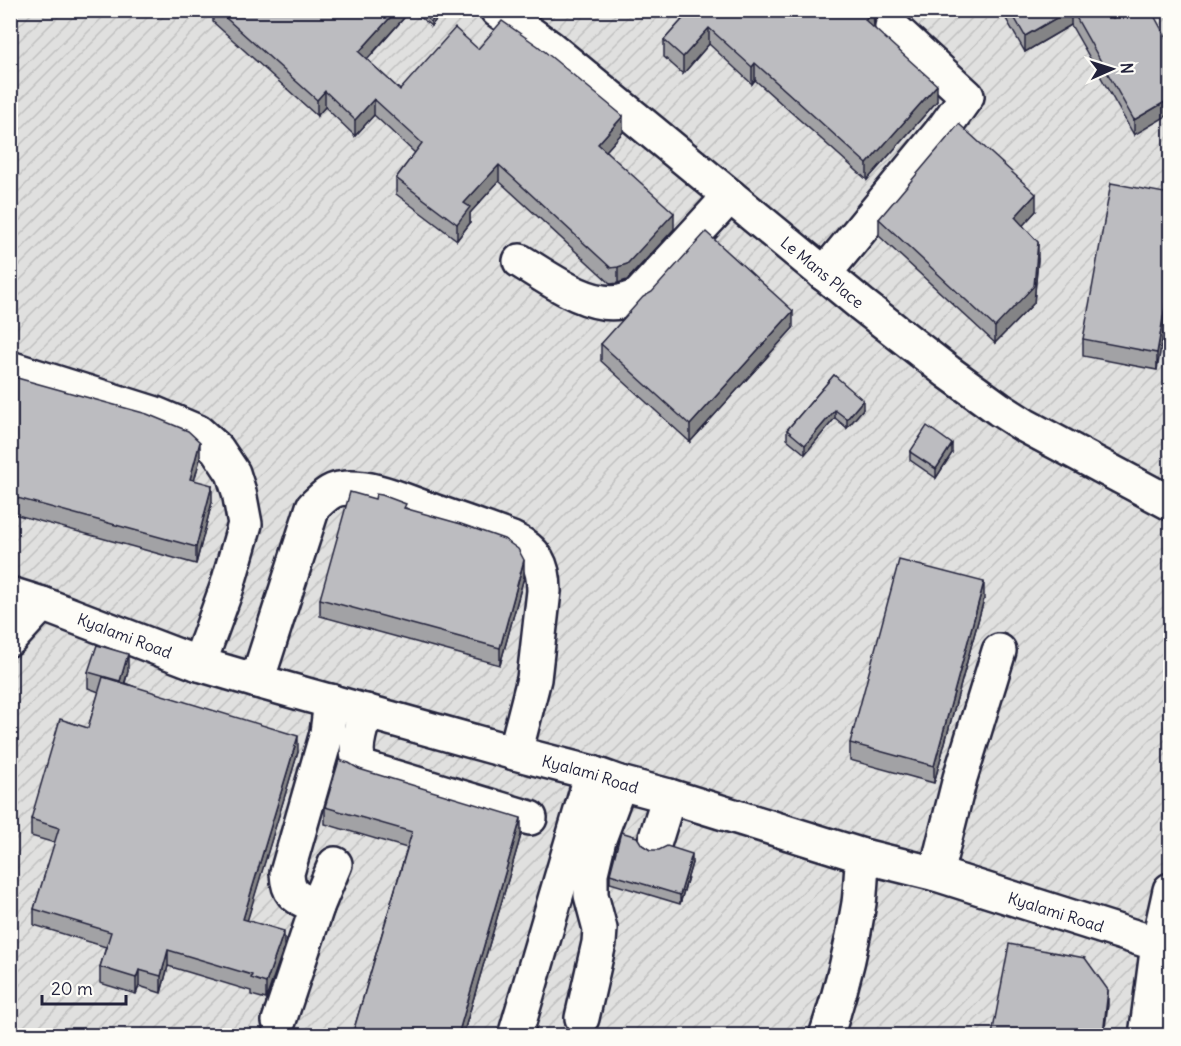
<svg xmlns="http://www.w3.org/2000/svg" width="1181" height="1046" viewBox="0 0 1181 1046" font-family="Delius,sans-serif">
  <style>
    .industrial { fill: url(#industrial-furrows) }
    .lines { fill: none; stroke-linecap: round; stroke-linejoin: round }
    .minor-casing { stroke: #22223b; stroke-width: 38 }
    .minor { stroke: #fdfcf7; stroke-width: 33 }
    .wall { fill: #a2a2a5; stroke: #22223b; stroke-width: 1.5 }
    .shaded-wall { fill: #848486; stroke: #22223b; stroke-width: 1.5 }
    .building { fill: #bcbcc0; stroke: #22223b; stroke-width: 1.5 }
    .labels { text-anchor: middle; stroke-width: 5; stroke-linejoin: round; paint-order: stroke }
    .street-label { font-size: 16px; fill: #22223b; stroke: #fdfcf7 }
  </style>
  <defs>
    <pattern id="industrial-furrows" width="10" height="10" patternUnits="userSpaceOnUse" patternTransform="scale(1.5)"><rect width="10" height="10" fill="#e0e0df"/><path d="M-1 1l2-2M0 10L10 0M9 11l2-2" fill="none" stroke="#c0c0c0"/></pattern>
  </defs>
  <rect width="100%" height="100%" fill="#f0efec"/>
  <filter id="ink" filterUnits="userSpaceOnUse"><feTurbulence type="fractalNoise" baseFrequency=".0167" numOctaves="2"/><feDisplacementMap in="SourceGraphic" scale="12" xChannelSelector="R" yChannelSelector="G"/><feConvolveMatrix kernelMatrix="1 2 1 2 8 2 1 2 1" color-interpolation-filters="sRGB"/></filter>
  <g filter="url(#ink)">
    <rect class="industrial" x="11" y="11" width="1159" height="1024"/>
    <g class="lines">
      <g class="minor-casing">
        <g id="minor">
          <path id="s1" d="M497 10 549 47 861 304 948 372 999 409 1024 425 1170 503"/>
          <path d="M520 261C547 277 587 308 620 302 626 301 632 298 638 296L730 196"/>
          <path d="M824 274 944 128 967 96 892 27"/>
          <path d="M10 368 153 413 198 432 217 449 233 473 239 492 245 524 227 587 199 664"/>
          <path id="s2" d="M10 594 42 604 199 664 257 681 515 753 592 773 620 783 669 796 863 856 936 874 1170 948"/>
          <path d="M10 639 42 604"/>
          <path d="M257 681 313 507C321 500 328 491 339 489 371 484 404 501 433 511 459 520 486 529 512 539 536 550 544 565 544 591L534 679 515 753"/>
          <path d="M366 711C361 728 350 755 364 768L530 818"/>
          <path d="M655 841 669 796"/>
          <path d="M936 874 960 778 999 651"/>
          <path d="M317 907C298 897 288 898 287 873L327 733 331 701"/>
          <path d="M582 1018 599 943 600 929 591 895V873L599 839 620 783"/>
          <path d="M279 1021 317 907 335 864"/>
          <path d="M515 1036 592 773"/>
          <path d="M826 1036C841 992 852 948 859 903 861 887 861 871 863 856"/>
          <path d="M1146 1036 1158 944 1170 890"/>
        </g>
      </g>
      <use href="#minor" class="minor"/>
    </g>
    <g class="wall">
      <path d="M213 10H411L367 60 400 90 478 49 623 132 606 151 674 229 627 280 618 283 611 284 499 181 470 213V223L457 240 396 194V178L415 153 374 115 355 136 325 107 317 116 213 22Z"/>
      <path d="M414 10H444L431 26 414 12Z"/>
      <path d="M671 10H884L878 15 874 22 873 27 937 101 867 180 755 80 752 84 709 44 683 74 664 57V40L682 20Z"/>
      <path d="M1001 10H1109L1113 18 1151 10 1134 135 1071 25 1025 52Z"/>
      <path d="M1170 194 1157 370 1083 356V339Z"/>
      <path d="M1036 211 1023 225 1038 259 1034 303 995 343 879 236V219Z"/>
      <path d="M793 328 690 442 601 361V344Z"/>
      <path d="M834 375 863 409 847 428 835 418 805 454 787 439V430Z"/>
      <path d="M10 376 200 459 194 480 212 502 196 564 10 513Z"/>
      <path d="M910 452 952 453 936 478 910 460Z"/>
      <path d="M406 508 524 577 500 665 320 616V599Z"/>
      <path d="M984 599 934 783 850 760V743Z"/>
      <path d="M128 671 125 683 298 752 247 920 284 947 266 999 251 995V991L168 966 161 993 139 986 136 994 100 983V967L106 947 34 925V909L55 843 31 836V819L88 728 99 692 88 688V672Z"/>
      <path d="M359 769 521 835 463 1035H354V1029L407 848 325 824V807Z"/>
      <path d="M642 845 650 850 692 863 680 904 610 883V874Z"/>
    </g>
    <g class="shaded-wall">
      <path d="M397 10H411L359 68V52Z"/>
      <path d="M440 10H444L431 26V22Z"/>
      <path d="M873 10 874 27 865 37V20Z"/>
      <path d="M874 10H884L878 15 874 22Z"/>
      <path d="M1070 10H1071V25L1025 52V36Z"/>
      <path d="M709 28V44L683 74V57Z"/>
      <path d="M755 63V80L752 84V67Z"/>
      <path d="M937 85V101L867 180V164Z"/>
      <path d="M325 91V107L317 116V100Z"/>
      <path d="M374 99V115L355 136V120Z"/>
      <path d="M1170 99V114L1134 135V120Z"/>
      <path d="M623 116V132L598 160V144Z"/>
      <path d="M499 165V181L470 213V223L457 240V224L464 203Z"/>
      <path d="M1036 194V211L1015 234V217Z"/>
      <path d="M674 213V229L627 280 618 283V267Z"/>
      <path d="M1038 242V259L1034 303 995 343V327Z"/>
      <path d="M1170 278V295L1157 370V353Z"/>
      <path d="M793 311V328L690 442V425Z"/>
      <path d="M863 400V409L847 428V419Z"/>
      <path d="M835 410V418L805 454V445Z"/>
      <path d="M200 442V459L190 496V479Z"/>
      <path d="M952 444V453L936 478V469Z"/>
      <path d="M212 485V502L196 564V547Z"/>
      <path d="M524 560V577L500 665V648Z"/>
      <path d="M984 582V599L934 783V766Z"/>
      <path d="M128 654V671L120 698V681Z"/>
      <path d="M298 736V752L243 935V919Z"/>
      <path d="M521 818V835L463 1035H458Z"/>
      <path d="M692 854V863L680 904V895Z"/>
      <path d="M284 931V947L266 999V983Z"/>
      <path d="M168 950V966L161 993V976Z"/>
      <path d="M139 970V986L136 994V978Z"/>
      <path d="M1108 990V1005L1104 1035H1103Z"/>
    </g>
    <g class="building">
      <path d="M217 10H397L359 52 400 90 455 28 478 49 502 21 538 46 623 116 598 144 674 213 627 264 618 267 611 268 499 165 464 203 470 207 457 224 396 178 422 143 374 99 355 120 325 91 317 100Z"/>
      <path d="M418 10H440L431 22Z"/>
      <path d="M690 10H873L865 20 937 85 867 164 755 63 752 67 709 28 683 57 664 40 690 11Z"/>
      <path d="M1010 10H1070L1025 36Z"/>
      <path d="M1072 10H1109L1113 18 1127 10H1151L1170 45V99L1134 120Z"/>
      <path d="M959 124 1036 194 1015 217 1038 242 1034 286 995 327 879 219Z"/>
      <path d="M1111 183 1170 194V278L1157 353 1083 339Z"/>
      <path d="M706 232 793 311 690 425 601 344 643 297 652 292Z"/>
      <path d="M834 375 863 400 847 419 835 410 805 445 787 430Z"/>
      <path d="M10 376 147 414 188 431 200 442 190 479 212 485 196 547 10 496Z"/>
      <path d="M927 426 952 444 936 469 910 452Z"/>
      <path d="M350 492 375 499 376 494 382 495 406 504 404 508 461 524 504 539 518 549 524 560 500 648 320 599Z"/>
      <path d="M899 560 984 582 934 766 850 743Z"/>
      <path d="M97 645 128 654 120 681 88 672Z"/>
      <path d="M103 677 298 736 243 919 284 931 266 983 251 978 252 975 168 950 161 976 139 970 136 978 100 967 111 932 34 909 59 828 31 819 60 719 88 728Z"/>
      <path d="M339 760 349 763 359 769 521 818 458 1035H375L354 1029 412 832 325 807Z"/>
      <path d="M621 832 637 837 642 845 650 850H659L667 846 692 854 680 895 610 874Z"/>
      <path d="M1009 944 1085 958 1108 990 1103 1035H992Z"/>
    </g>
  </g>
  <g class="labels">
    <g class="street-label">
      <text dy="6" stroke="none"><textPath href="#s1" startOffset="418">Le Mans Place</textPath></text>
      <text dy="6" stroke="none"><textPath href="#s2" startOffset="122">Kyalami Road</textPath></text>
      <text dy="6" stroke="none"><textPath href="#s2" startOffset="608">Kyalami Road</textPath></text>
      <text dy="6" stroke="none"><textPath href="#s2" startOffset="1094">Kyalami Road</textPath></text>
    </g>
  </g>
  <rect width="1181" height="1046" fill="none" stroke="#fdfcf7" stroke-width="36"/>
  <rect x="18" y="18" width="1145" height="1010" fill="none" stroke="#22223b" stroke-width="2" filter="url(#ink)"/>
  <g transform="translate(1112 69) rotate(87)" stroke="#fdfcf7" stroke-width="4.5" paint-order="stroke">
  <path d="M0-4.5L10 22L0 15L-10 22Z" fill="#22223b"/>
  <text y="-9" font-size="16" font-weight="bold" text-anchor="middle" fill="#22223b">N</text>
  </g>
  <path d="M42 995v9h84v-9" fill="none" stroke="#22223b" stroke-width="3"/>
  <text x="51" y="995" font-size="18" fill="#22223b" stroke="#fdfcf7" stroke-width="4.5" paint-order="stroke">20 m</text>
</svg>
